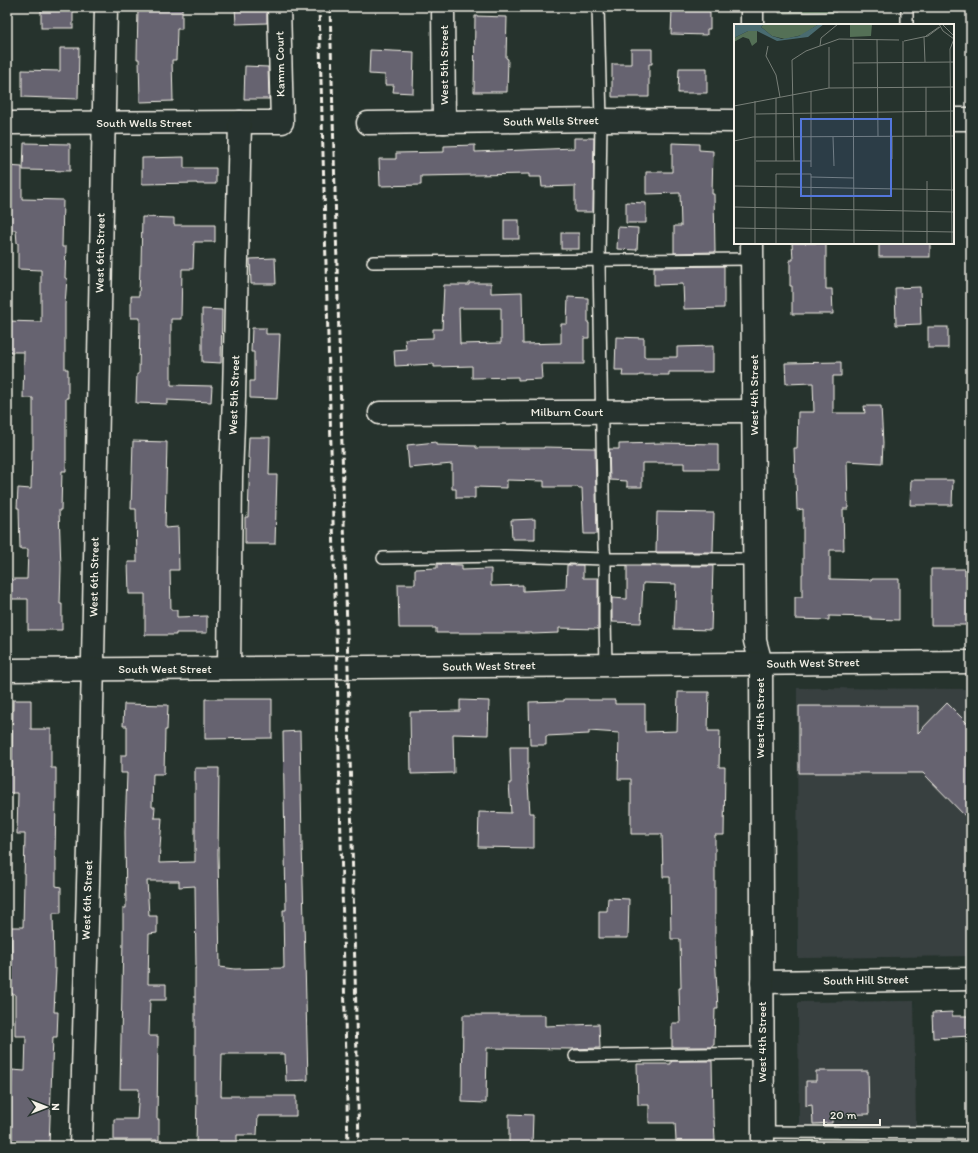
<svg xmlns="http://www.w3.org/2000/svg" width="978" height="1153" viewBox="0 0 978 1153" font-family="Itim,sans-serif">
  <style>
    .built { fill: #394141 }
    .green { fill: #547056; stroke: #a4b09f }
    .building { fill: #66636f; stroke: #f4f1e8; fill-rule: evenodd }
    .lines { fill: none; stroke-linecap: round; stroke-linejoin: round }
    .lane-casing { stroke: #f4f1e8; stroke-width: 14 }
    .street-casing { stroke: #f4f1e8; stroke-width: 25 }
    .secondary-casing { stroke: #f4f1e8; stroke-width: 25 }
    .lane { stroke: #26332d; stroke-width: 11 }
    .street { stroke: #26332d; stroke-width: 22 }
    .secondary { stroke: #26332d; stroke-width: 22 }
    .rail { stroke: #f4f1e8; stroke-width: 3; stroke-dasharray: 6 3; stroke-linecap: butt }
    .labels { text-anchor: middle; stroke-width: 3; stroke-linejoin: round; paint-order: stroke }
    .street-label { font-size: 12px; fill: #f4f1e8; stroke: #26332d }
    .inset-road { fill: none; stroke: #787f78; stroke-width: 1 }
    .view { fill: #5377dc; fill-opacity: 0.15; stroke: #5377dc; stroke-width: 2 }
    .inset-edge { fill: none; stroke: #f4f1e8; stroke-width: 2 }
  </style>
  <rect width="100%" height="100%" fill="#26332d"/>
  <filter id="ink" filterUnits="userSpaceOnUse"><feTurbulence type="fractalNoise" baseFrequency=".025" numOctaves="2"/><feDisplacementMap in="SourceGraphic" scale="8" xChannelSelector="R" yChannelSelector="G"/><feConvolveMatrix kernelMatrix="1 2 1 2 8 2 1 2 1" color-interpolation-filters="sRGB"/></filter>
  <g filter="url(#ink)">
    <g class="built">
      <path d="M797 688 971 689V956L798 958Z"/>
      <path d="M914 1001 916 1127H799L798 1002Z"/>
    </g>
    <g class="green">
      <path d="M779 7H836V12L779 13Z"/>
      <path d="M869 1140V1146H801V1141Z"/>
    </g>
    <g class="building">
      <rect x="41" y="7" width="32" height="21"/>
      <path d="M138 7H182V29H177L176 60H172L173 101 140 102 139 59H137Z"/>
      <path d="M235 7H267V23L236 24Z"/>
      <path d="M672 8 710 10V29H707V35L671 34Z"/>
      <path d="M475 16 507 17 506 58 508 59 507 92H474Z"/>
      <path d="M60 48H79L78 99 22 97V70L60 71Z"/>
      <path d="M631 49H652V64H649V97H612V64H631Z"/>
      <path d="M370 50 414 52 413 93 393 92 394 85H385V75L369 74Z"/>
      <path d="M245 66 268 67 269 99H244Z"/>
      <path d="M679 68H707V93H678Z"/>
      <path d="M574 138H594L593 212H575V186L542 187 541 177H529V174L421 176V185L380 186 379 159H396V153L444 152V146L475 145V152L574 148Z"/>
      <path d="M24 143 70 144V171L23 170Z"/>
      <path d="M672 143 699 144V150L713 151 712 194H714L715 252 674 253V226H681L680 193 646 194V172H672Z"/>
      <path d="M184 157V168H216V184H197V183L142 184V158Z"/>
      <path d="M7 166 22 167V199L63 200 62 247H66L65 278H67L65 305V369H68V398H66V471H62L61 510H59L61 568 60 604H62V630H28V599H7V579H27L28 549H20L19 508H17L18 488 31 489 32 450H33V398H23L24 352H7V321L41 322V270L18 269V243H17L16 230H7Z"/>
      <path d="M626 202 646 203V223H626Z"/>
      <path d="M142 217 174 218V225H215V242H194L193 269H182L181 319H171V385L212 386 211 402 167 400V404L136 403 137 374H139L140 318H131V296H139L140 265H141Z"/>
      <rect x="504" y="220" width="15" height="19"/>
      <path d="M618 227 638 228 637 250 617 249Z"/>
      <rect x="561" y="233" width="18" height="16"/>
      <path d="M792 243H826V289H832L833 314H792V286H790V260H793Z"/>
      <rect x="879" y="243" width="51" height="14"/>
      <path d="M275 258 276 284H251L250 259Z"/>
      <path d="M724 266V308L684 309 683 284 654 285V267Z"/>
      <path d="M469 283H491V293L522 292 523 344 561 343V324H567L568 297 588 298V323H589V338H584V364H541L542 379 518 380V377L472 378V366L434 367V364L395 366 394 350 406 349 405 339 433 338V329H442L444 285H469ZM459 308H501V343L460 344Z"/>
      <path d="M920 287 921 324 896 325 895 288Z"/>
      <path d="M202 309 222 310 221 363 202 362Z"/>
      <rect x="928" y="327" width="20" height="21"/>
      <path d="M252 328H266V334H280L277 399 250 398V381H254V352H251Z"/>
      <path d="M616 337 644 338V357H677V347L713 346V372H669V375H639V376H622L623 370H615Z"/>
      <path d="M841 362V376H833V413H865L864 406H881L883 443 882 463 847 461 848 509H843L844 550H830V579L872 580V579H899V620L871 619V617L829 616V620L795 619V597H802V574H803V509L797 510 796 478H795L794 448H797L798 412H814L813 383 786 384 785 363Z"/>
      <path d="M249 437H270L269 475H277L275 544H245V517H248L250 458H248Z"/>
      <path d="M133 441 167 442 165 528 178 527 179 570H170L171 610H177V617L207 616V633H176V635H145V594H129L128 562H137L136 509H131Z"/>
      <path d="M436 442V445L476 446V448H544V447L595 448 597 534H584L582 488H578V487H544V481L507 480V488L475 487V498H456V489H452V464L409 468 407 445Z"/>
      <path d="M661 443 718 444V469H684V463H642V487H627V481L610 480 609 449H619V444Z"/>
      <path d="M911 480H953L952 505H910Z"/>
      <path d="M657 512 714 513 713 552H656Z"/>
      <path d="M535 519V539H512L511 520Z"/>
      <path d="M437 564 462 565V570L491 569V586L523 585V591L566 589 567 565H583V578H598V629L559 628V633L532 634V633H436V628H399L398 584H415V569L437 568Z"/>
      <path d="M627 566H713L711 630 674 629 676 584 643 583 641 623 612 622V598L627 599Z"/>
      <path d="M931 569H965V575H971V625H931Z"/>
      <path d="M678 692H709L708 731H720L719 767H725L724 835H715V953L718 1009H715L714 1045H712V1047H672V1023H680L679 988H681L680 939H671L670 877H663L662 834H631V779H618L619 733 589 731V734L546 736V745H530L529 702 564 701V699H588V700H615V704H645V732L677 731Z"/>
      <path d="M205 699H272V738L205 739Z"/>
      <path d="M13 700H31V729H51V768H56V798L55 857 56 858V886L61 887V913H53L54 969H56L54 1012H58L57 1037H53L49 1146H10L12 1070 25 1071 26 1036H15V994L7 993V962H12L11 927H23L25 834H17L18 793H7V768H12Z"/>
      <path d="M460 700 489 701 488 735 453 734 454 773 411 774 410 712 460 711Z"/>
      <path d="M947 703 971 727V822L923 773H799V706H918V733Z"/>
      <path d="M124 704 168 705 167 730H165L164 774H153L152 807H155L154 818H162L159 863 195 862V768H219L218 854 220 967 235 969 284 968 283 910H286L283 732 300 731 302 843 308 1080 286 1081 285 1054H222L221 1096H296V1116H258L257 1135H237V1145H196L197 1095H195V968H196L195 886 179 887V881H147L149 916H157V933L149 934 148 984H166V1000H150L149 1036H158L157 1119H159V1140H114V1119H137L139 1089H120L123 939V908H126L125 832 127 773H121V755H127V726H123Z"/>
      <path d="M510 747H528V769H527L530 813H534V848L478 847 479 812 511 813 509 783H511Z"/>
      <path d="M608 898 629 899 628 938H599V911H607Z"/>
      <path d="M952 1012V1016H971V1036L933 1038 932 1013Z"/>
      <path d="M463 1015H545V1026L599 1024 600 1048 571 1049 487 1048 486 1103 462 1102Z"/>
      <path d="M671 1061H712L713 1118H714L715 1141H676L675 1123H649V1105H638L637 1064H671Z"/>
      <path d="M816 1071H868L869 1114 832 1115V1123L813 1124 812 1105 806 1106V1081H816Z"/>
      <path d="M509 1114 533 1115 532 1146H509Z"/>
    </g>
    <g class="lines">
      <g class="lane-casing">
        <g id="lane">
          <path d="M598 7 601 120 599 260 604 548 605 559V619L606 665"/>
          <path d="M907 25V7"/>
          <path d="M373 262 753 259"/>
          <path d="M383 558 504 556 605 559H755"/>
          <path d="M575 1056 762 1053"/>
          <path d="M763 1132 971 1133"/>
        </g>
      </g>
      <g class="street-casing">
        <g id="street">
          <path d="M443 7 444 122"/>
          <path d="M953 119H971"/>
          <path d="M7 123 282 122 279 7"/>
          <path d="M368 123 601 120 735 121"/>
          <path d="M380 413 754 411"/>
          <path d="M229 668 231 477 234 396 240 122"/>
          <path d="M762 982 971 979"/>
          <path d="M81 1146 90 810 106 7"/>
        </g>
      </g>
      <g class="secondary-casing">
        <g id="secondary">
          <path d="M752 7V25"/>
          <path d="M752 243 755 641 761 663 763 1146"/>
          <path d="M7 670 971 662"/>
        </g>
      </g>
      <use href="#lane" class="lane"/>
      <use href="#street" class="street"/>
      <use href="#secondary" class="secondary"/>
      <g class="rail">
        <path d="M319 7 337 667 348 1146"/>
        <path d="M330 7 348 667 359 1146"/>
      </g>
    </g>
  </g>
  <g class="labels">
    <g class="street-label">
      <text transform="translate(280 64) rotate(-91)" y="4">Kamm Court</text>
      <text transform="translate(444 65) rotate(-90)" y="4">West 5th Street</text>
      <text transform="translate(551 121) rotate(-1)" y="4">South Wells Street</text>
      <text x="144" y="127">South Wells Street</text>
      <text transform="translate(100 253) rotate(-89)" y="4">West 6th Street</text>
      <text transform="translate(234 395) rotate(-88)" y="4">West 5th Street</text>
      <text transform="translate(754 395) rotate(-90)" y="4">West 4th Street</text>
      <text x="567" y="416">Milburn Court</text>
      <text transform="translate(94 577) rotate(-89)" y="4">West 6th Street</text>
      <text transform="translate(813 663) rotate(-1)" y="4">South West Street</text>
      <text transform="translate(489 666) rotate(-1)" y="4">South West Street</text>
      <text x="165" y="673">South West Street</text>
      <text transform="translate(760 718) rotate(-90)" y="4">West 4th Street</text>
      <text transform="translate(87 900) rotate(-88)" y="4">West 6th Street</text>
      <text transform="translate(866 980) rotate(-1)" y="4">South Hill Street</text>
      <text transform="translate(762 1042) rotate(-90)" y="4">West 4th Street</text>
    </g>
  </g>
  <g transform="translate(734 24)">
    <rect width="220" height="220" fill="#26332d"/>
    <path d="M30 0H85L68 11 51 15 38 12 27 3ZM116 0H138L137 12 116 13ZM14 7H23V18L18 22 15 15 9 13 0 18V14Z" fill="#547056"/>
    <path d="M0 0H30L27 3 38 12 48 15 65 12 85 0H90L74 13 43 17 23 7H14L0 14Z" fill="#496b70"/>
    <path class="inset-road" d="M205 0 209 7 220 15M208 0 220 12M192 12 205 3M190 13 191 38M119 15 120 220M143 15 144 112M170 17 194 12 206 3M34 22 32 32 42 51 46 73M86 22 87 14 104 0M95 23V64M119 39 220 38M192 63V112M77 67V143M42 74V137M0 82 95 64 220 63M22 90 220 87M158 112V135M99 113 100 142M0 117 19 113 220 112M22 137H77M60 137 58 36 72 27 105 15 165 16M77 153 120 154M193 157V220M0 162 220 166M0 183 220 188M0 204 220 208M21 220V77M42 220V150H77V220M169 220V17M218 220 216 25 220 15"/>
    <path class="view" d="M67 95H157V172H67Z"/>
    <rect width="220" height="220" class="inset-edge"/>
  </g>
  <rect width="978" height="1153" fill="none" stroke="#26332d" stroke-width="24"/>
  <rect x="12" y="12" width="954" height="1129" fill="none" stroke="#f4f1e8" stroke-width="1.5" filter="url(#ink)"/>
  <g transform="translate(46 1107) rotate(90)" stroke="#26332d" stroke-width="3" paint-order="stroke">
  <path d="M0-3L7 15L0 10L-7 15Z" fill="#f4f1e8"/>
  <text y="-6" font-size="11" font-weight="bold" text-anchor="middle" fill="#f4f1e8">N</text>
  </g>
  <path d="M824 1119v6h56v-6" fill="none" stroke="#f4f1e8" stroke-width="2"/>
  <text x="830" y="1119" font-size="12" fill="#f4f1e8" stroke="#26332d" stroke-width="3" paint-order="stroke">20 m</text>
</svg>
